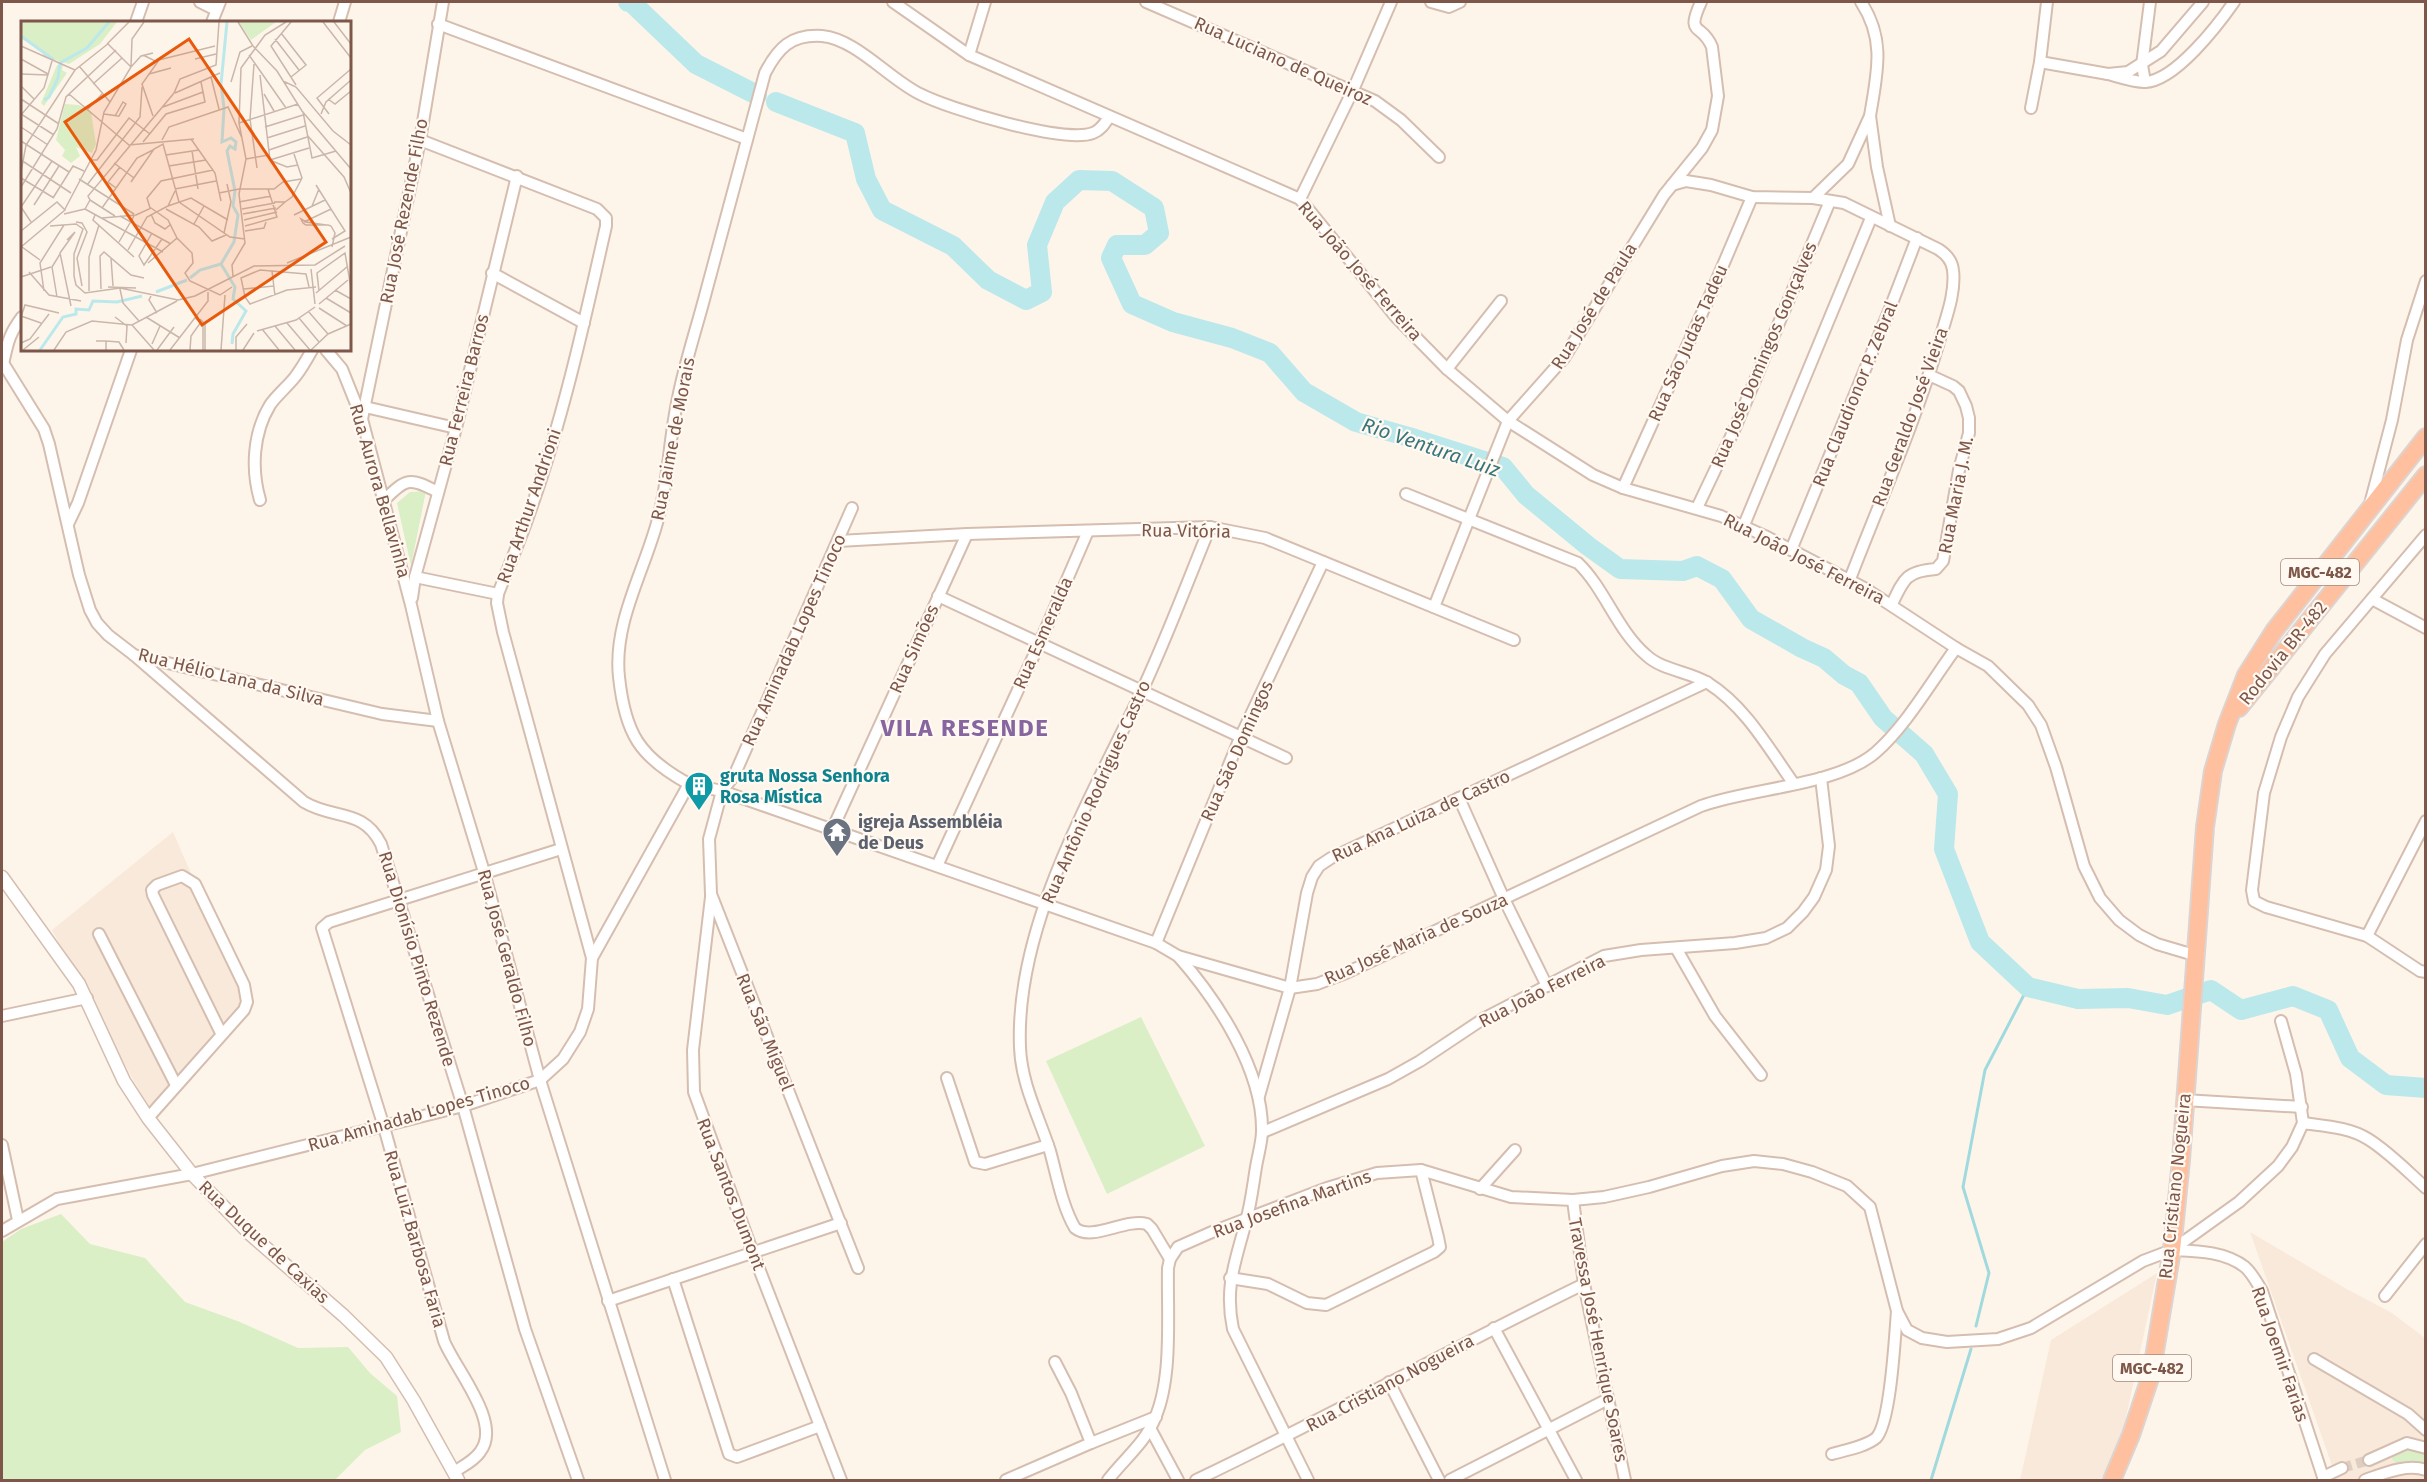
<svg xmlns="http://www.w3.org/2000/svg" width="2427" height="1482" viewBox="0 0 2427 1482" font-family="'Fira Sans',sans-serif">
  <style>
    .residential { fill: #f9e9da }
    .green { fill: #daefc6 }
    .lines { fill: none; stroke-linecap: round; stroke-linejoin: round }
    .stream { stroke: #a0dade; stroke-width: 3 }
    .river { stroke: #bbe8eb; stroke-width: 20 }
    .minor-tunnel { stroke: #decec2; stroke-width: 10; stroke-dasharray: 10 5; stroke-linecap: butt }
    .minor-casing { stroke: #d5beb0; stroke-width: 14 }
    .tertiary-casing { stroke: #d5beb0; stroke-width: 15 }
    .trunk-casing { stroke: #ddd3d0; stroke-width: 20 }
    .minor { stroke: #fff; stroke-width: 10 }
    .tertiary { stroke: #fff; stroke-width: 12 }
    .trunk { stroke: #fec09e; stroke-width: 16 }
    .labels { text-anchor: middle; stroke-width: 4.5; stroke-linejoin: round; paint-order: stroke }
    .shield { fill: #fff9f2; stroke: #a4887c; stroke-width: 1.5 }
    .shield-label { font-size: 16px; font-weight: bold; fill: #7d5749 }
    .street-label { font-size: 18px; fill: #7d5749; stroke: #fff9f2 }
    .culture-label { font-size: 18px; font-weight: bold; fill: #0d838f; stroke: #fff9f2; text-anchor: start }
    .worship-label { font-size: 18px; font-weight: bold; fill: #5b616d; stroke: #fff9f2; text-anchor: start }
    .water-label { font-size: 20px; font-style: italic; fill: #38767c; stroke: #fff9f2 }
    .district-label { font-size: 24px; font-weight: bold; letter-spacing: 1.5px; fill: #8766a0; stroke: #fff9f2 }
    .inset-river { fill: none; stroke: #bbe8eb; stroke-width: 3 }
    .inset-road { fill: none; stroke: #cab6aa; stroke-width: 1.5 }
    .view { fill: #e8590c; fill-opacity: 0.15; stroke: #e8590c; stroke-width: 3 }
    .inset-edge { fill: none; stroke: #7d5749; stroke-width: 3 }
  </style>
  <rect width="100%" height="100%" fill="#fef5ea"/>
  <g class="residential">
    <path d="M173 832 247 1002 149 1109 52 930Z"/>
    <path d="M2250 1232 2345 1288 2392 1313 2425 1338V1480H2337Z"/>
    <path d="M2157 1273 2118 1455 2100 1480H2020L2051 1340Z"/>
  </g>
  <g class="green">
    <path d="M426 491 411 566 397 503 410 492Z"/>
    <path d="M1141 1017 1205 1146 1107 1194 1046 1061Z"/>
    <path d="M61 1214 90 1244 145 1258 185 1302 240 1322 298 1348 348 1347 370 1373 397 1396 401 1432 365 1450 335 1480H2V1242L21 1229Z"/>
    <path d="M2401 1446 2425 1452V1467L2397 1464 2392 1459 2393 1451Z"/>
  </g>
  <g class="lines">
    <g class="stream">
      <path d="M1976 1326 1989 1273 1963 1187 1985 1070 2028 987"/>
      <path d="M1931 1480 1971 1349"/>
    </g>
    <g class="river">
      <path d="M628 2H631L696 64 757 95"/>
      <path d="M776 102 855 133 866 179 882 210 953 246 988 280 1026 300 1042 292 1037 245 1055 202 1079 180 1112 181 1154 208 1159 233 1145 245H1117L1111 258 1132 304 1173 322 1232 338 1270 353 1304 392 1356 422 1409 437 1503 467 1526 495 1588 546 1620 569 1683 571 1697 566 1722 579 1751 619 1802 648 1824 658 1844 675 1859 683 1883 718 1924 754 1948 794 1944 849 1980 942 2028 987 2078 999 2128 998 2167 1005 2211 990 2241 1010 2293 996 2328 1010 2350 1058 2386 1085 2426 1088"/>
    </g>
    <path class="minor-tunnel" d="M2342 1468 2369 1460"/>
    <g class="minor-casing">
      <g id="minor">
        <path d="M200 2 216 10"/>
        <path d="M893 2 969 55 1300 199 1396 317 1447 369 1508 421 1593 475 1623 488 1721 516 1765 536 1866 589 1956 648 1988 666 2028 705 2041 725 2056 767 2084 866 2100 898 2119 920 2139 935 2157 944 2194 955"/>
        <path d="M1146 2 1375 101 1401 120 1439 157"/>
        <path d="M1431 2 1449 7 1460 2"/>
        <path d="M1861 2C1886 40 1877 73 1870 116"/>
        <path d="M2203 2 2161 51 2128 72 2108 74C2119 77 2133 82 2145 82 2175 81 2218 25 2234 2"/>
        <path d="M136 22 143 2"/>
        <path d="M212 22 220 2"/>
        <path d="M339 22 345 2"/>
        <path d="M438 24 747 139"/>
        <path d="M969 55 985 2"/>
        <path d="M2040 62 2108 74"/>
        <path d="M2145 82 2142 65 2150 2"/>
        <path d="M2031 108 2040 62 2047 2"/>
        <path d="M420 140 597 209 606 218V226C584 324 562 423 528 517 519 543 508 568 498 594L497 603 503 632 592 958"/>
        <path d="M1672 185 1686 181 1711 185 1752 197 1813 198 1844 203 1938 249C1946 254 1952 260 1953 270 1956 294 1945 320 1939 342 1915 423 1880 501 1850 579"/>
        <path d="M1813 198 1848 164 1870 116 1877 167 1890 226"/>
        <path d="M1300 199 1353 90 1391 2"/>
        <path d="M492 273 584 323"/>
        <path d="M326 350 342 369 362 419 411 605 438 721 484 872 540 1080 665 1480"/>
        <path d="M3 363 44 429 49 444 79 575 90 610 97 623 108 635 134 655 382 714 438 721"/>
        <path d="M2 368C8 344 7 337 22 317"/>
        <path d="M1447 369 1501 301"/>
        <path d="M365 407 456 428"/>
        <path d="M362 419 420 140 443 2"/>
        <path d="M1623 488 1712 291 1752 197"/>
        <path d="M1406 494 1578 563C1605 589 1617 630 1646 655 1663 671 1689 671 1708 683 1746 707 1769 749 1794 784"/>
        <path d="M260 500C251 469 253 433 270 405 277 395 287 387 295 377 302 368 307 359 312 350"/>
        <path d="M384 500C407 478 409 477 438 492"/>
        <path d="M2370 504 2392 420 2407 340 2426 281"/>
        <path d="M1697 508 1735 428 1830 201"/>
        <path d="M68 524 78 503 131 350"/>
        <path d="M1744 525 1871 218"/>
        <path d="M2426 535 2325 654 2298 697 2281 737 2264 793 2252 890 2254 901 2266 907 2367 936 2420 971 2426 972"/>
        <path d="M838 541 967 534 1210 527 1265 538 1514 640"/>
        <path d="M1791 550 1889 311 1917 238"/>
        <path d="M415 577 498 594"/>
        <path d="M938 596 1286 758"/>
        <path d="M412 598 415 577 456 428 517 176"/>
        <path d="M2372 599 2426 628"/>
        <path d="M1892 604C1904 578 1907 571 1936 569L1943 561 1959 470 1969 433V418L1966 406 1959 391 1953 386 1929 375"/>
        <path d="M1434 607 1508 421 1564 358 1664 195 1702 148 1712 130 1718 96 1712 47C1702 22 1685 37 1701 2"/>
        <path d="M134 655 304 802C334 820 363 808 381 844L463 1106 525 1329 578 1480"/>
        <path d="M689 784C639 757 625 733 619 677 613 622 645 570 658 519 669 479 669 438 678 398 685 362 697 327 706 292 726 219 746 146 765 73 778 48 791 34 822 36 856 39 889 79 920 94 949 109 1064 144 1093 133 1101 130 1105 123 1109 117"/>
        <path d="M1459 798 1504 899 1547 986"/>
        <path d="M832 830 967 534"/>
        <path d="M937 866 1040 642 1088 531"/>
        <path d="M711 897 693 1050 694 1092 753 1253 841 1480"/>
        <path d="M99 934 176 1085"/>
        <path d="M2367 936 2426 821"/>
        <path d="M1156 943 1240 738 1323 562"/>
        <path d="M1676 948 1715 1016 1761 1075"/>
        <path d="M1178 956C1217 1000 1263 1070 1262 1131 1262 1142 1258 1155 1256 1167 1253 1185 1251 1204 1246 1221 1236 1261 1224 1286 1233 1329L1308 1480"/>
        <path d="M2 1016 87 998"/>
        <path d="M947 1078 975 1162 985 1164 1048 1145"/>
        <path d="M1259 1096 1290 988 1307 893 1312 877 1319 866 1331 858 1707 682"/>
        <path d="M2184 1100 2302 1107"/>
        <path d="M148 1118 244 1010 247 1002 244 985 195 884 182 876 157 885 152 890 153 895 221 1033"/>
        <path d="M2303 1123C2324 1126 2349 1127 2368 1139 2389 1152 2407 1171 2426 1188"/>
        <path d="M1263 1132 1388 1079 1420 1061 1483 1019 1604 956 1641 950 1735 943 1766 938 1787 928 1803 912 1814 897 1826 870 1829 846 1821 778"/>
        <path d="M2 1145 18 1220"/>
        <path d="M1480 1189 1515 1150"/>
        <path d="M1573 1200 1584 1284 1625 1480"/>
        <path d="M2 1231 57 1199 192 1174 463 1106 540 1080 563 1059 580 1032 588 1009 592 958 689 784 722 791 734 776 852 508"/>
        <path d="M2172 1250C2196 1251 2225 1251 2245 1267 2252 1273 2257 1283 2262 1291L2324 1480"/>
        <path d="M1170 1259 1152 1229 1147 1224C1125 1218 1092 1242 1075 1228 1062 1206 1057 1176 1050 1151 1039 1117 1021 1083 1020 1047 1015 927 1090 800 1140 695 1166 640 1187 583 1210 527"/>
        <path d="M858 1268 711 894 709 839 722 791 1156 943 1178 956 1290 988 1317 984 1346 973 1701 806C1750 788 1836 786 1875 753 1906 726 1931 682 1956 648"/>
        <path d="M1230 1278 1268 1284 1307 1303 1326 1305 1434 1252 1440 1247 1438 1237 1421 1170"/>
        <path d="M673 1279 729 1454 737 1457 820 1426"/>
        <path d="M2385 1296 2426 1244"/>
        <path d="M608 1301 841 1223"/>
        <path d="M1494 1328 1576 1480"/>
        <path d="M2314 1359 2408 1414 2426 1430"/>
        <path d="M1055 1362 1071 1393 1091 1443"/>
        <path d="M1389 1382 1439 1480"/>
        <path d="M1150 1428 1178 1480"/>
        <path d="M1832 1454C1845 1450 1865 1447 1876 1438 1891 1423 1895 1334 1897 1311"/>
        <path d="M2369 1460 2407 1443 2426 1448"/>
        <path d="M454 1472C463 1466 474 1461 480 1452 503 1423 455 1369 444 1341L384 1127 322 928 329 922 561 849"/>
        <path d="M2323 1477 2342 1468"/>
        <path d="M1006 1480 1091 1443 1156 1417"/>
        <path d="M1108 1480C1123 1460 1146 1442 1155 1418 1173 1377 1167 1313 1168 1268L1170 1259 1178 1247 1212 1232 1327 1188 1377 1173 1421 1170 1511 1197 1573 1200 1604 1197 1649 1187 1722 1166 1754 1161 1783 1164 1812 1172 1847 1186 1870 1207 1897 1311 1907 1330 1922 1338 1947 1342 1998 1339 2031 1328 2143 1261 2172 1250 2239 1202 2278 1166 2292 1147 2303 1123 2296 1074 2281 1021"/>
        <path d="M1196 1480C1327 1418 1454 1347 1584 1284"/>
        <path d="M1450 1480 1608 1399"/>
        <path d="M2365 1480C2382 1474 2407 1463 2426 1470"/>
      </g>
    </g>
    <g class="tertiary-casing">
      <path id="tertiary" d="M2 877 79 984 124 1081 148 1118 192 1174 250 1234 344 1316 386 1357 414 1401 458 1480"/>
    </g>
    <g class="trunk-casing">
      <g id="trunk">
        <path d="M2239 708 2426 475"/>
        <path d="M2112 1480 2131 1435 2151 1375 2172 1250 2181 1160 2205 827 2213 771 2227 724 2246 675 2274 631 2426 437"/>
      </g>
    </g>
    <use href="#minor" class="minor"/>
    <use href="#tertiary" class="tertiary"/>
    <use href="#trunk" class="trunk"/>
  </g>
  <defs>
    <g id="building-pin" transform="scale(1.5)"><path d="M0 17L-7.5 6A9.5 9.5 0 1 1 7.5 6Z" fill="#0f9aa8" stroke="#fff9f2"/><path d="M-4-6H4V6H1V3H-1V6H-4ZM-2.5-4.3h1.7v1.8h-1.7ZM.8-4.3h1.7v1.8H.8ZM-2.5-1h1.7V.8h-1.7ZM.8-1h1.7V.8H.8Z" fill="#fff"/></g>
    <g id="temple-pin" transform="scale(1.5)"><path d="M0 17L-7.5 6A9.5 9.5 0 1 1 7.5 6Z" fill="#6b7280" stroke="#fff9f2"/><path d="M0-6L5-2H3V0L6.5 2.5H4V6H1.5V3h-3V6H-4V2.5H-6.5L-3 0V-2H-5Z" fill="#fff"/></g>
  </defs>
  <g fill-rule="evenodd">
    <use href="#building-pin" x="699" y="786"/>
    <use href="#temple-pin" x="837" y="832"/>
  </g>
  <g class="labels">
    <g class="shield">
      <rect x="2281" y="559" width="78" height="26" rx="4.5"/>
      <rect x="2113" y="1355" width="78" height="26" rx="4.5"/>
    </g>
    <g class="shield-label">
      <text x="2320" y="578">MGC-482</text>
      <text x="2152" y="1374">MGC-482</text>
    </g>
    <g class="street-label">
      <text transform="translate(1283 61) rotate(24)" y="6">Rua Luciano de Queiroz</text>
      <text transform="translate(404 211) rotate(-79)" y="6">Rua José Rezende Filho</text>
      <text transform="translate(1360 271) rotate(49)" y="6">Rua João José Ferreira</text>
      <text transform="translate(1594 306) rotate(-58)" y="6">Rua José de Paula</text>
      <text transform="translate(1688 343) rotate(-66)" y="6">Rua São Judas Tadeu</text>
      <text transform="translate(1764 355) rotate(-67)" y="6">Rua José Domingos Gonçalves</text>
      <text transform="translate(464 390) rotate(-76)" y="6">Rua Ferreira Barros</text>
      <text transform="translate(1855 394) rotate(-68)" y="6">Rua Claudionor P. Zebral</text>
      <text transform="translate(1910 417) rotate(-70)" y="6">Rua Geraldo José Vieira</text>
      <text transform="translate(673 439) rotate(-79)" y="6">Rua Jaime de Morais</text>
      <text transform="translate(380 491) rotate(74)" y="6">Rua Aurora Bellavinha</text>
      <text transform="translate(1956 495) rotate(-79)" y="6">Rua Maria J. M.</text>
      <text transform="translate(529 506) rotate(-71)" y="6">Rua Arthur Andrioni</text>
      <text transform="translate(1186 531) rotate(1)" y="6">Rua Vitória</text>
      <text transform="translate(1804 559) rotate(27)" y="6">Rua João José Ferreira</text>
      <text transform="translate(1043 633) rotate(-66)" y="6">Rua Esmeralda</text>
      <text transform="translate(794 640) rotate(-66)" y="6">Rua Aminadab Lopes Tinoco</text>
      <text transform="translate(914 649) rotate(-66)" y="6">Rua Simões</text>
      <text transform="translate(2283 653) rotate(-51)" y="6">Rodovia BR-482</text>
      <text transform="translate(231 677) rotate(14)" y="6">Rua Hélio Lana da Silva</text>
      <text transform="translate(1237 751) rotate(-66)" y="6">Rua São Domingos</text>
      <text transform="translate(1096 792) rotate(-66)" y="6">Rua Antônio Rodrigues Castro</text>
      <text transform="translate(1421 816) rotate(-25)" y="6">Rua Ana Luiza de Castro</text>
      <text transform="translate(1416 939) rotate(-24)" y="6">Rua José Maria de Souza</text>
      <text transform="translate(507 958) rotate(75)" y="6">Rua José Geraldo Filho</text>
      <text transform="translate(417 959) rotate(73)" y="6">Rua Dionísio Pinto Rezende</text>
      <text transform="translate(1542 991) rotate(-27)" y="6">Rua João Ferreira</text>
      <text transform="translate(765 1032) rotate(68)" y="6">Rua São Miguel</text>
      <text transform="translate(419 1114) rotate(-16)" y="6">Rua Aminadab Lopes Tinoco</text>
      <text transform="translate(2175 1186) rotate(-84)" y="6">Rua Cristiano Nogueira</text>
      <text transform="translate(731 1194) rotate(69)" y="6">Rua Santos Dumont</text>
      <text transform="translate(1292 1204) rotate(-20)" y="6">Rua Josefina Martins</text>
      <text transform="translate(415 1239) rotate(74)" y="6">Rua Luiz Barbosa Faria</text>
      <text transform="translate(264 1242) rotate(43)" y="6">Rua Duque de Caxias</text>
      <text transform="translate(1598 1340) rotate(79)" y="6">Travessa José Henrique Soares</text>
      <text transform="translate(2280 1354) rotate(71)" y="6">Rua Joemir Farias</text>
      <text transform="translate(1390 1383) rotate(-28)" y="6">Rua Cristiano Nogueira</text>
    </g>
    <g class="culture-label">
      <text x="720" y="782">gruta Nossa Senhora<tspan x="720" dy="21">Rosa Mística</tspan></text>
    </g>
    <g class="worship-label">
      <text x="858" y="828">igreja Assembléia<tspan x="858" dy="21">de Deus</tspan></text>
    </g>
    <g class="water-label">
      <text transform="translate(1431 447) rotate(19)" y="7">Rio Ventura Luiz</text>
    </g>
    <g class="district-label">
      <text x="965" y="736">VILA RESENDE</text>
    </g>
  </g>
  <g transform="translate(21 21)">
    <rect width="330" height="330" fill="#fef5ea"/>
    <path d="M0 1H96L79 23 48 43 21 35 23 31 0 17ZM218 1H255L230 19ZM36 44H42L41 49 46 52 23 85 20 82ZM44 83 58 84 70 91 75 123 71 132 55 126 59 135 50 142 41 135 44 129 35 119Z" fill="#daefc6"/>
    <path class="inset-river" d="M0 15 33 39M23 79 28 76 37 57 39 42 66 27 88 1M203 87 200 63 206 1M203 88 201 121 210 117 215 121 214 128 209 125 206 130 214 170 212 185 217 194 213 221 200 243 214 266 212 278 225 290 212 313 211 323M169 257 179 249 200 243M135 271 166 259M19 329 42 296 55 293V288L68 289 72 280 96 281 121 275"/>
    <path class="inset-road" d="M217 1 232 25 256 50 281 90 330 148M270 1 250 25 275 64M302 1 330 37M313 1 330 23M260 12 285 44 270 56M254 18 278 49M86 22 110 46 120 35 132 32M86 23 108 1M0 25 54 49M122 34 134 40 194 25M228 34 265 87M0 38 27 53M174 38 195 33M233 43 229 98 236 147M58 45 89 81M0 53 27 54M128 53 150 47M239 54 249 139 288 127M190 56 198 88M262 60 275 66 312 110 330 124M210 61 219 31 231 25M72 63 101 37M0 65 13 78M154 72 199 52M48 73 108 124 173 118M243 73 253 90M0 78 38 103M307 78 314 83 330 70M142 86 182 71M67 88 81 73M282 91 291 137 315 130M0 93 33 114M83 93 97 95H98L105 83 102 81 94 95M300 93 305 81 330 59M308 93 296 77 330 48M0 94 23 67 31 40M132 95 121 63 138 39M218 102 277 83M0 106 27 124M244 106 282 94M286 114 323 156 330 172M246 117 284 105M170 118 194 152 200 180M141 119 148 106 207 86 221 117M0 120 48 151M122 121 145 93 184 81 180 61M248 129 286 116M171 130 177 168M145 134 178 129M225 138 248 134M0 139 50 172M70 139H76L108 97 129 113M251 140 266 146 277 144M93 142 113 157M148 145 185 139M0 151 5 124 54 49 88 22M0 157 33 177M58 158 113 193M110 161 133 128 142 123 158 181 209 216 224 218M66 164 119 96 121 66M295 164 310 188M0 166 36 108 45 76 95 29M95 167 87 161 99 146M154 168 195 160M198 172 218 168H253L262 161 280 158M32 177 52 145 63 150M69 179 94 195M218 181 250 175M253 181H264L255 189M264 181 271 176 281 157 273 133M13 184 38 145M147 185 170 177 207 199M291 185 298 168M81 187 116 137 132 129M129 187 126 177 140 160 192 149M44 188 75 129 83 91 110 46 111 18 123 1M64 188 69 179 67 175 153 72 159 58 195 44 198 1M64 188 142 231M145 188 178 206 191 220 205 214M221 188 254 182M43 193 64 188M130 193 134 202 144 208 150 203M222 193 255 187M74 194 72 199 113 236M273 194 304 179M99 195 150 223M81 197 115 194 130 187 147 199 156 217 171 232 172 242 164 252 169 260 199 274 211 266M223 199 256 191M10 201 0 186 31 140M55 201 61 202 66 211 56 237 61 265M283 201 310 188 324 210 311 218M173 203 183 185M307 204H285L282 202 280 198 285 201 305 204H307L310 205 314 212 311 226M29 205 55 203 62 208 53 233V255L55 264 64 272 99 267 157 279 174 275 233 245 294 244 324 225M224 205 256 196 247 168M0 210 36 181 44 189 0 226M224 210 243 207 245 201M131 212 118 235 123 244 141 218M203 212 210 181 206 163M46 219 54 211 39 232 50 285M98 221 113 195M1 226 19 239M107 229 126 196 147 185 154 170M90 237 92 265M127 242 156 217M266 242 330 216M290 248 294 283M251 250 254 275M8 251 28 274 60 280M212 255 211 244 224 222 218 173 225 138 218 102 220 47 244 14 265 1M0 256 30 246M87 266 115 267M288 266 285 253 239 249 220 257 224 276 229 283 266 269 295 266M80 268 79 235 83 231 110 254 123 257M99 268 102 282 118 300M223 268 253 265M314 269 330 278M23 270 19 242 43 204M68 270V236L78 204M298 270 296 252 324 232 330 267M295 272 327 245M130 275 128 279 136 292M36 276 31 246 39 233M305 277 330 292M298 283 327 259M298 287 326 305M287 290 307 313M0 295 20 302M0 296 4 284 38 292M94 296 106 305 105 322M125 296 159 317M174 297 182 303V329M278 297 298 321M179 298 184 303V329M266 302 289 329M111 304 133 329M254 305 274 329M241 308 258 329M236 310 275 299 294 286M75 320H85V329M85 320 98 321 103 329M0 322 9 318 28 293M131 323 139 305M2 329 18 316M33 329 45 311 71 300 111 304 156 280M136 329 153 306M149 329 187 280V271M169 329 170 315 180 301M200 329 204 274M215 329V316L226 303M222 329 233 312M290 329 307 313 330 303"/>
    <path class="view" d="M168 18 305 221 181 304 44 101Z"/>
    <rect width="330" height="330" class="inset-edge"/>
  </g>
  <rect width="2427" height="1482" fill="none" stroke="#7d5749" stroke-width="6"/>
</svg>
